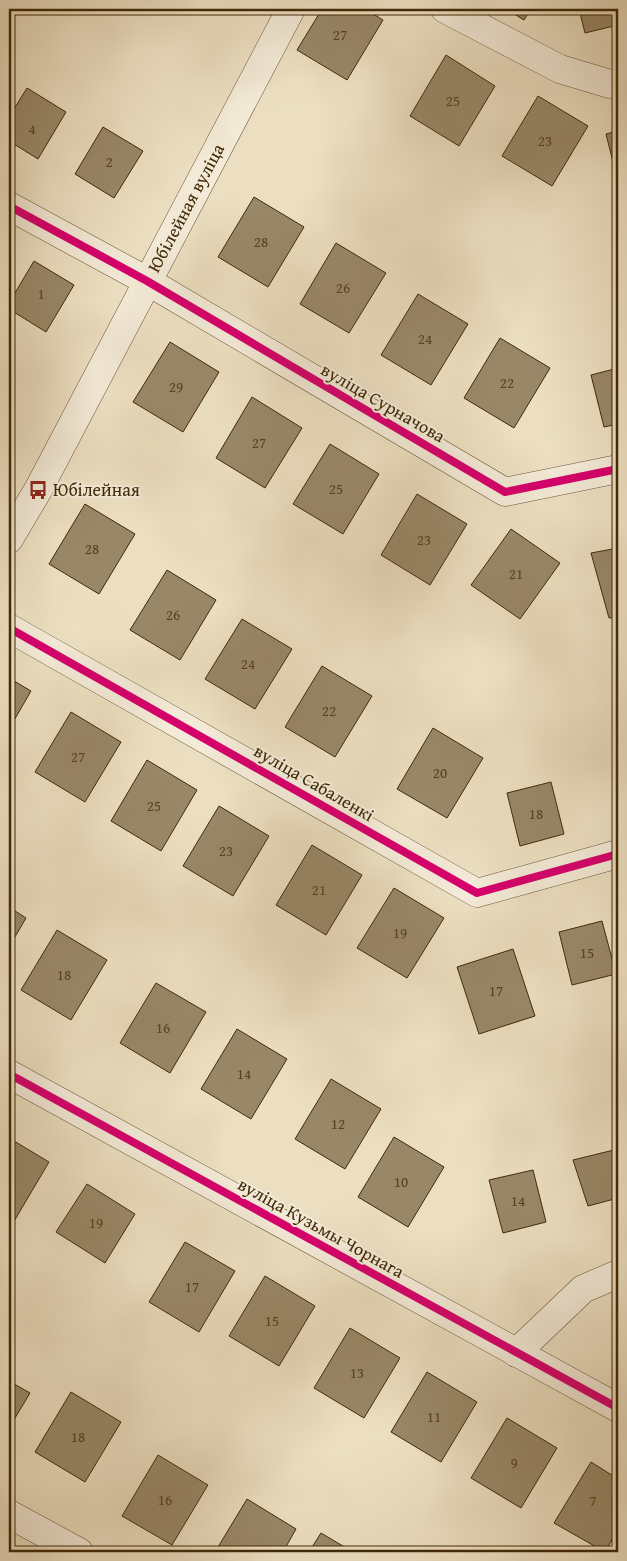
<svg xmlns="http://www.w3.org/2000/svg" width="627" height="1561" viewBox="0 0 627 1561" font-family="'Gentium Book Plus',serif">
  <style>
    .building { fill: #998868; stroke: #402907 }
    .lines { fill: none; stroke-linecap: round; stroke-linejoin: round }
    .minor-casing { stroke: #6b5636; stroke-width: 29 }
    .minor { stroke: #f3ead7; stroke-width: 28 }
    .cycleway-casing { stroke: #f3ead7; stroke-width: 11 }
    .cycleway { stroke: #d6006c; stroke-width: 8 }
    .labels { text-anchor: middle; stroke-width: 4; stroke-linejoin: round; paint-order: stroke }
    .number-label { font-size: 15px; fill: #56411f }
    .street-label { font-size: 18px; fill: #402907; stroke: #f3ead7 }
    .poi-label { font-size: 18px; fill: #402907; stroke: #f3ead7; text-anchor: start }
  </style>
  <rect width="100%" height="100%" fill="#ecdfc1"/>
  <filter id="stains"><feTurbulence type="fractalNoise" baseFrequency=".004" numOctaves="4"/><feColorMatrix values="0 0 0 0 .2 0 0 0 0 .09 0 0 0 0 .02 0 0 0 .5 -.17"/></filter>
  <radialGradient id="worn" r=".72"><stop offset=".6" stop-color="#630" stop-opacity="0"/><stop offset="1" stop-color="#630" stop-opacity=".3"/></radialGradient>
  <g class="building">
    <path d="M322 9H365L383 20 347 80 297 50Z"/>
    <path d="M506 9H531L524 20Z"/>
    <path d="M579 9H618V25L585 33Z"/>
    <path d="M446 55 495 86 459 146 410 116Z"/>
    <path d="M27 88 66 112 38 159 9 141V117Z"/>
    <path d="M538 96 588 126 552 186 502 156Z"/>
    <path d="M103 127 143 151 114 198 75 174Z"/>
    <path d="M618 131V182L606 134Z"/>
    <path d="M254 197 304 227 268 287 218 257Z"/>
    <path d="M336 243 386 273 349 333 300 304Z"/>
    <path d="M34 261 74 285 46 332 9 309V303Z"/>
    <path d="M418 294 468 324 431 385 381 355Z"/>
    <path d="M500 338 550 368 514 428 464 398Z"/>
    <path d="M170 342 219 372 183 432 133 402Z"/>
    <path d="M618 368V424L604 427 591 375Z"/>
    <path d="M252 397 302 428 265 488 216 458Z"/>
    <path d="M330 444 379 474 343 534 293 504Z"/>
    <path d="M417 494 467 524 430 585 381 555Z"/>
    <path d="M85 504 135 534 99 594 49 564Z"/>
    <path d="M511 529 560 563 520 619 471 585Z"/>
    <path d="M618 548V617L609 618 591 553Z"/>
    <path d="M167 570 216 600 180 660 130 630Z"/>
    <path d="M242 619 292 649 255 709 205 679Z"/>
    <path d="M322 666 372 696 335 757 285 727Z"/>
    <path d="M9 678 31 691 9 729Z"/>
    <path d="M71 712 121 742 85 802 35 772Z"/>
    <path d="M433 728 483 758 447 818 397 789Z"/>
    <path d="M147 760 197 790 161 851 111 821Z"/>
    <path d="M551 782 564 834 520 846 507 793Z"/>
    <path d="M219 806 269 836 233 896 183 866Z"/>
    <path d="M312 845 362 875 326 935 276 905Z"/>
    <path d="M394 888 444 918 407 978 357 948Z"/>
    <path d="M9 907 26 918 9 947Z"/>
    <path d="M602 921 616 974 572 985 559 932Z"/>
    <path d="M57 930 107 960 71 1020 21 990Z"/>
    <path d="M513 949 535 1016 479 1034 457 967Z"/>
    <path d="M156 983 206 1012 170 1073 120 1043Z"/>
    <path d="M237 1029 287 1059 251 1119 201 1089Z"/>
    <path d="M331 1079 381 1109 345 1169 295 1139Z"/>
    <path d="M394 1137 444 1167 408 1227 358 1197Z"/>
    <path d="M9 1138 49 1162 13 1223 9 1220Z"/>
    <path d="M618 1149V1198L588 1206 573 1160Z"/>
    <path d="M533 1170 546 1222 503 1233 489 1180Z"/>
    <path d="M87 1184 135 1214 105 1263 56 1232Z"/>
    <path d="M185 1242 235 1271 199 1332 149 1302Z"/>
    <path d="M265 1276 315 1306 279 1366 229 1336Z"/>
    <path d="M350 1328 400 1358 364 1418 314 1388Z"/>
    <path d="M427 1372 477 1402 441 1462 391 1432Z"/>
    <path d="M9 1381 30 1393 9 1428Z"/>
    <path d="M71 1392 121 1422 85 1482 35 1452Z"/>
    <path d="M507 1418 557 1448 521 1508 471 1478Z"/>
    <path d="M158 1455 208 1485 172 1545 122 1516Z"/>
    <path d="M591 1462 618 1479V1529L605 1552 554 1523Z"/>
    <path d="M247 1499 296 1529 283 1552H215Z"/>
    <path d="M321 1533 353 1552H309Z"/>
  </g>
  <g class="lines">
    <g class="minor-casing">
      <g id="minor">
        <path d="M445 9 560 69 610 84 618 82"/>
        <path d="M9 206 147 281 505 492 618 469"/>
        <path d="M9 539 38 490 291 9"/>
        <path d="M9 628 477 893 618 854"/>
        <path d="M9 1074 618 1408"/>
        <path d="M516 1353 583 1289 618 1274"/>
        <path d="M9 1514 79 1552"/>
      </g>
    </g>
    <use href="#minor" class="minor"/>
    <g class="cycleway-casing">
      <g id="cycleway">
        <path d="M9 206 147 281 505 492 618 469"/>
        <path d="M9 628 477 893 618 854"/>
        <path d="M9 1074 618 1408"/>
      </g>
    </g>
    <use href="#cycleway" class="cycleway"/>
  </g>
  <defs>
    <g id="bus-bare" transform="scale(1.5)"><path d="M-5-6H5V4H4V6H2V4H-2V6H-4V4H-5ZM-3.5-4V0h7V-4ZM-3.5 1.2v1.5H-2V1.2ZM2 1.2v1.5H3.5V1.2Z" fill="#8f2418" stroke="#f3ead7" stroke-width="2.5" paint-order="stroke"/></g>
  </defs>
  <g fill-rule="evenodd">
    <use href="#bus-bare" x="38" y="490"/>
  </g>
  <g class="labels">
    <g class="number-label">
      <text x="340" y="40">27</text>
      <text x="453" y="106">25</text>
      <text x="32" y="134">4</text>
      <text x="545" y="146">23</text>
      <text x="109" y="167">2</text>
      <text x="261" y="247">28</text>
      <text x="343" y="293">26</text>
      <text x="41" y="299">1</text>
      <text x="425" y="344">24</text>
      <text x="507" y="388">22</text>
      <text x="176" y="392">29</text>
      <text x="259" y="448">27</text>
      <text x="336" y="494">25</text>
      <text x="424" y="545">23</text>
      <text x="92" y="554">28</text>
      <text x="516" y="579">21</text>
      <text x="173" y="620">26</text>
      <text x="248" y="669">24</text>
      <text x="329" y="716">22</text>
      <text x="78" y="762">27</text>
      <text x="440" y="778">20</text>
      <text x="154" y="811">25</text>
      <text x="536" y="819">18</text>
      <text x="226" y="856">23</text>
      <text x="319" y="895">21</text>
      <text x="400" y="938">19</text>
      <text x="587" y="958">15</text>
      <text x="64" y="980">18</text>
      <text x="496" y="996">17</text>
      <text x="163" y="1033">16</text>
      <text x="244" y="1079">14</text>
      <text x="338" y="1129">12</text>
      <text x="401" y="1187">10</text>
      <text x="518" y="1206">14</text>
      <text x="96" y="1228">19</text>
      <text x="192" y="1292">17</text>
      <text x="272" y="1326">15</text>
      <text x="357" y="1378">13</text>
      <text x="434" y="1422">11</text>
      <text x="78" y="1442">18</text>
      <text x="514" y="1468">9</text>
      <text x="165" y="1505">16</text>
      <text x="593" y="1506">7</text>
    </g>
    <g class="street-label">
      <text transform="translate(186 208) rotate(-62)" y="6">Юбілейная вуліца</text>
      <text transform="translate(383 403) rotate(30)" y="6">вуліца Сурначова</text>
      <text transform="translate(314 783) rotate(30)" y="6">вуліца Сабаленкі</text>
      <text transform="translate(321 1228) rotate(29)" y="6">вуліца Кузьмы Чорнага</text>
    </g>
    <g class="poi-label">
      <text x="53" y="496">Юбілейная</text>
    </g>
  </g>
  <rect width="627" height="1561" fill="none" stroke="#ecdfc1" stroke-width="30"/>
  <rect x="10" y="10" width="607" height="1541" fill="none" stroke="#402907" stroke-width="2.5"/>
  <rect x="15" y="15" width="597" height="1531" fill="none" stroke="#402907"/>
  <rect width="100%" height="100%" filter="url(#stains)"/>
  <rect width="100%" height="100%" fill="url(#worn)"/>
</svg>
